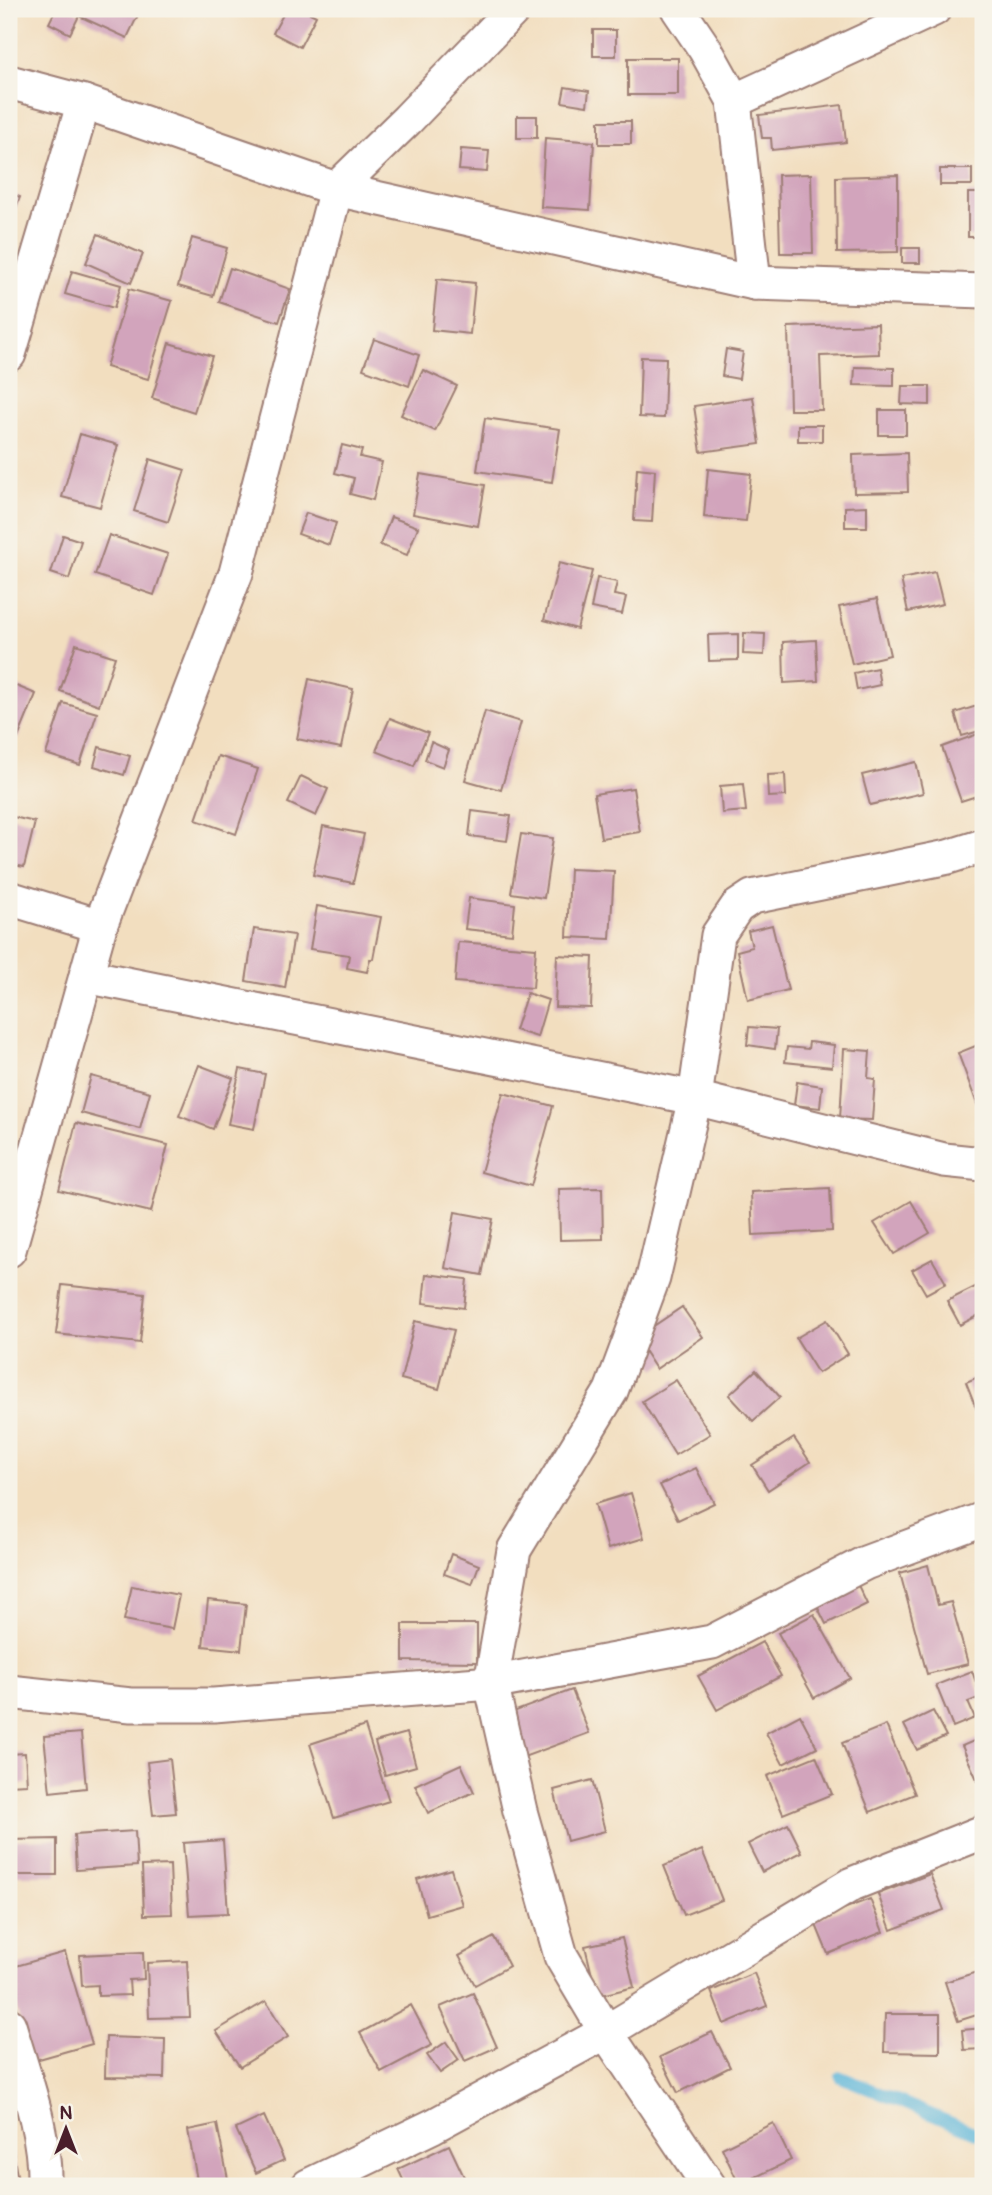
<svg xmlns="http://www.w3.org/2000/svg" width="992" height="2195" viewBox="0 0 992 2195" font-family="Pangolin,sans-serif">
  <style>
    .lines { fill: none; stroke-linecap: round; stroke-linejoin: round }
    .stream { stroke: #5cb5d9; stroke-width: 12 }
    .building { fill: #d2a4bc }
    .minor-casing { stroke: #9e7e75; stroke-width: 37 }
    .minor { stroke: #fff; stroke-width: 33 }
  </style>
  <rect width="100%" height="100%" fill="#f7f3e8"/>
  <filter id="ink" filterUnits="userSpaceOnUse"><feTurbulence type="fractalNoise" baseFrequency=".0143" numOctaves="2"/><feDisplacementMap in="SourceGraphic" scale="14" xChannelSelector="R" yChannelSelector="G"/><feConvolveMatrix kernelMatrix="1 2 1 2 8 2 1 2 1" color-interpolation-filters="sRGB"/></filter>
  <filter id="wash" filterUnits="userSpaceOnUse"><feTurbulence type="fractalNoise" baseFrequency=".00686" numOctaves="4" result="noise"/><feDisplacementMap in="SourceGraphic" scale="28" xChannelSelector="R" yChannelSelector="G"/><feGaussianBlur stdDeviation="1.57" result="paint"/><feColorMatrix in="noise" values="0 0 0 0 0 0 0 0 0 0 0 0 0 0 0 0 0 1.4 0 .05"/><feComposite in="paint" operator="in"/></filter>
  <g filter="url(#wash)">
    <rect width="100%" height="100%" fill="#f2debf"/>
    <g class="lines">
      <path class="stream" d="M841 2077 983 2136"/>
    </g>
    <g id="blocks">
      <g class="building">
        <path d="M56 9H70L80 14 70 34 49 23Z"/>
        <path d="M85 9H126L138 15 127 38 81 17Z"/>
        <path d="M286 9H302L316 16 300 47 273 33Z"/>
        <rect x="593" y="30" width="23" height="26"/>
        <rect x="628" y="58" width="50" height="37"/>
        <path d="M565 87 589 91 587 106 562 102Z"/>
        <path d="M842 105 846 142 772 150 771 138H762L759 115Z"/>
        <rect x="517" y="116" width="20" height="22"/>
        <rect x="599" y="121" width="32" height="23"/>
        <path d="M545 138 594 142 590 210 541 207Z"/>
        <path d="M461 149 489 151 487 172 459 170Z"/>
        <rect x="940" y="169" width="32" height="16"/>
        <path d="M811 174 813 253H780L778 175Z"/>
        <path d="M898 175V252L837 253 836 177Z"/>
        <path d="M9 193 20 197 9 226Z"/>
        <rect x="968" y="193" width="15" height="44"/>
        <path d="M98 234 143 254 131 283 86 263Z"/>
        <path d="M192 238 227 248 213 296 178 286Z"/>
        <rect x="902" y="248" width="18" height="15"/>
        <path d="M230 268 290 289 279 322 219 302Z"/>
        <path d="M72 271 121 285 114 308 65 294Z"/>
        <path d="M437 279 475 283 470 334 432 330Z"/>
        <path d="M129 289 172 301 148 379 106 367Z"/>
        <path d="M878 324 879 354 820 356 822 410H790L788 327Z"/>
        <path d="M374 339 419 355 409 386 363 369Z"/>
        <path d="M169 343 212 356 194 412 152 398Z"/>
        <path d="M726 349 743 352 739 379 722 376Z"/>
        <path d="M641 357 666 358 664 418 639 417Z"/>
        <path d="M855 367 894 368V386L854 385Z"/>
        <path d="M423 370 457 386 435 431 401 415Z"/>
        <path d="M902 386H930V405L901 404Z"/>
        <path d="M753 397 760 444 701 452 694 406Z"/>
        <rect x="879" y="410" width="27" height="25"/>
        <path d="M485 418 560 429 552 482 477 471Z"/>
        <rect x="798" y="425" width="24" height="16"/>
        <path d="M80 434 118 445 100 507 62 497Z"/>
        <path d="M342 445 362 450 360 457 382 462 373 500 350 494 354 478 335 473Z"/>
        <path d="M907 453 908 492 854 493 853 455Z"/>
        <path d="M150 459 185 470 168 522 134 511Z"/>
        <path d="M637 468 655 470 652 522 634 521Z"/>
        <path d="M708 469 751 474 746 521 704 517Z"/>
        <path d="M420 474 485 485 478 526 413 514Z"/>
        <path d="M867 506V527H845V507Z"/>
        <path d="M306 513 336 523 329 545 298 534Z"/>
        <path d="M391 517 418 527 407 555 380 545Z"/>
        <path d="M63 535 81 541 69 579 51 573Z"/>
        <path d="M109 535 168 554 154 595 95 575Z"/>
        <path d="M559 563 592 571 577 629 544 620Z"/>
        <path d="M935 572 943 604 908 612 901 579Z"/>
        <path d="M597 578 617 582 614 595 626 597 622 614 591 608Z"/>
        <path d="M877 599 890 655 852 664 839 607Z"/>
        <path d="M744 633 765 634 764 655 743 654Z"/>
        <path d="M738 634V660L709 661 708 635Z"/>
        <path d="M816 640 818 681 784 683 783 642Z"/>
        <path d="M76 644 115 657 99 705 60 691Z"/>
        <path d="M877 668 880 685 857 690 854 673Z"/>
        <path d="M309 679 353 689 341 748 297 739Z"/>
        <path d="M9 683 36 694 18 738 9 734Z"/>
        <path d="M63 703 97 713 80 765 46 754Z"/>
        <path d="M983 704V730L962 736 955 713Z"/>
        <path d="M485 711 521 722 501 790 465 780Z"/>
        <path d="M390 718 428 733 414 766 376 751Z"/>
        <path d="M978 734 983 748V794L961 801 942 747Z"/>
        <path d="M431 742 449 750 443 767 425 760Z"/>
        <path d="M99 747 130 756 124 775 94 766Z"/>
        <path d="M218 756 258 769 236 834 196 820Z"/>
        <path d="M916 762 923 793 870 805 862 775Z"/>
        <path d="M785 774 786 796 768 797 767 775Z"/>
        <path d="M301 776 328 789 316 816 288 803Z"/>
        <path d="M743 784 746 811 722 813 720 786Z"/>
        <path d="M633 788 640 832 601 838 594 794Z"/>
        <path d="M472 811 511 816 507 841 469 836Z"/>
        <path d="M9 816 35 822 24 867 9 864Z"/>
        <path d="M323 826 364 834 353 883 313 875Z"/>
        <path d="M521 834 553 838 544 898 511 893Z"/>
        <path d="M570 869 614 871 610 939 567 937Z"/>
        <path d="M469 898 515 904 512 934 465 929Z"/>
        <path d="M317 906 381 917 373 959H370L367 972 347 968 349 955 310 949Z"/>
        <path d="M772 925 788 990 748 1000 737 951 752 947 748 931Z"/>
        <path d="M254 929 294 935 285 988 246 981Z"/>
        <path d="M458 942 536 948 533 988 455 982Z"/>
        <path d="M557 955 593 957 591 1008 555 1007Z"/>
        <path d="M527 993 548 1000 537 1037 515 1030Z"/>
        <path d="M749 1027 777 1029 775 1049 747 1045Z"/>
        <path d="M809 1042 834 1045 832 1067 785 1062 787 1047 808 1049Z"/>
        <path d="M983 1043V1120L958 1053Z"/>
        <path d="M844 1049 870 1051 868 1078 875 1079 872 1120 840 1119Z"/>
        <path d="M199 1065 233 1078 213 1129 179 1116Z"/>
        <path d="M240 1069 265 1074 254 1129 228 1124Z"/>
        <path d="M91 1076 150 1092 140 1129 81 1113Z"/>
        <path d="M797 1082 822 1086 820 1108 794 1105Z"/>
        <path d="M503 1093 553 1106 531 1186 481 1172Z"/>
        <path d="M76 1123 168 1145 151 1212 59 1190Z"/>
        <path d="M602 1188 603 1239 560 1240 559 1189Z"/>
        <path d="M830 1188 832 1231 753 1235 751 1192Z"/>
        <path d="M911 1201 930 1233 894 1254 874 1223Z"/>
        <path d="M455 1212 493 1219 482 1275 445 1268Z"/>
        <path d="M932 1259 946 1283 926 1294 912 1270Z"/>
        <path d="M426 1274 467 1279 464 1308 423 1303Z"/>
        <path d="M983 1283V1313L960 1325 947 1301Z"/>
        <path d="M62 1285 145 1294 140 1343 56 1334Z"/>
        <path d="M682 1307 703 1337 656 1369 636 1338Z"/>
        <path d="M827 1320 848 1354 818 1373 796 1338Z"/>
        <path d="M415 1321 454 1330 439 1389 401 1379Z"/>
        <path d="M756 1370 780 1397 753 1421 729 1395Z"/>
        <path d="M983 1375V1417L980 1418 966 1382Z"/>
        <path d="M676 1380 710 1434 675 1455 642 1401Z"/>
        <path d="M794 1438 810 1462 768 1490 752 1465Z"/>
        <path d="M696 1468 714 1503 678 1520 660 1485Z"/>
        <path d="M631 1493 644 1538 608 1549 595 1504Z"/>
        <path d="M451 1554 479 1565 472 1584 444 1574Z"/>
        <path d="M928 1565 938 1605 951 1602 968 1664 927 1674 900 1573Z"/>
        <path d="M856 1581 867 1604 826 1624 814 1600Z"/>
        <path d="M132 1586 179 1595 172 1629 124 1620Z"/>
        <path d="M208 1600 246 1604 241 1650 203 1646Z"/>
        <path d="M814 1614 850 1678 814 1698 778 1633Z"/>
        <path d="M403 1624H477V1662L403 1661Z"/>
        <path d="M762 1642 781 1676 717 1710 698 1676Z"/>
        <path d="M972 1671 981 1697 968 1702 975 1718 953 1727 936 1685Z"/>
        <path d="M572 1690 589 1733 521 1758 505 1715Z"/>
        <path d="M933 1711 946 1736 917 1750 904 1725Z"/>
        <path d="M800 1715 817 1747 783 1764 766 1733Z"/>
        <path d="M886 1725 915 1794 870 1812 842 1743Z"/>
        <path d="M365 1726 389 1801 334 1818 310 1744Z"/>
        <path d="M81 1733 86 1788 50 1792 44 1736Z"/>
        <path d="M407 1733 416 1766 385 1775 375 1742Z"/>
        <path d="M983 1737V1793L962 1746Z"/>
        <path d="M25 1753 27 1784 9 1785V1754Z"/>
        <path d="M816 1756 832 1794 783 1814 767 1776Z"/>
        <path d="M170 1759 176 1813 153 1815 147 1762Z"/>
        <path d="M461 1764 474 1792 428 1813 415 1785Z"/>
        <path d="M592 1780 605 1831 567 1841 554 1790Z"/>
        <path d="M788 1824 802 1852 762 1872 748 1844Z"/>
        <path d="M135 1831 137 1866 76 1870 74 1835Z"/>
        <path d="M57 1839V1875H9V1840Z"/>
        <path d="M223 1840 228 1913 189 1915 183 1843Z"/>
        <path d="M702 1850 722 1900 684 1915 664 1866Z"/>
        <path d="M170 1865 172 1914 144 1915 142 1866Z"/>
        <path d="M451 1869 462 1905 427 1915 417 1879Z"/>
        <path d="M930 1874 944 1910 891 1930 878 1894Z"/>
        <path d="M870 1899 883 1932 828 1954 814 1920Z"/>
        <path d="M494 1937 509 1966 475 1985 459 1956Z"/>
        <path d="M622 1938 634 1987 597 1996 585 1946Z"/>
        <path d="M65 1952 92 2044 32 2061 9 1984V1968Z"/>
        <path d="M143 1952 144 1979 129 1980 130 1995 98 1996V1985L82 1986 80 1955Z"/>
        <path d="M187 1961 190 2017 149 2018 147 1963Z"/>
        <path d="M983 1970V2013L958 2021 945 1982Z"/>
        <path d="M754 1973 767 2006 724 2024 711 1991Z"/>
        <path d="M473 1993 497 2047 465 2061 440 2007Z"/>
        <path d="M266 2001 288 2037 240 2067 216 2031Z"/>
        <path d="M411 2005 432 2045 381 2072 360 2033Z"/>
        <path d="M885 2014H940V2053L884 2052Z"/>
        <path d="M983 2028V2049L964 2050 962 2030Z"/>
        <path d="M712 2032 730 2067 678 2093 660 2057Z"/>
        <path d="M106 2037 165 2039 164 2078 105 2077Z"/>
        <path d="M446 2042 459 2060 440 2073 427 2055Z"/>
        <path d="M264 2116 284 2160 256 2173 236 2129Z"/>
        <path d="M773 2123 791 2160 739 2185 722 2148Z"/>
        <path d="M217 2124 229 2184 198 2186 188 2130Z"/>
        <path d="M449 2145 466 2181 455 2186H406L398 2169Z"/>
        <path d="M13 2153 19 2186H9V2154Z"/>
      </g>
    </g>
  </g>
  <g filter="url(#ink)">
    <use href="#blocks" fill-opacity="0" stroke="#9e7e75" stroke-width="2"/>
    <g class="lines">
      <g class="minor-casing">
        <g id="minor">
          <path d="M678 9 705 49 734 101 754 283"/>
          <path d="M9 82 84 102 336 189 754 283 983 291"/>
          <path d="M734 101 934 9"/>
          <path d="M9 354 84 102"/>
          <path d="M9 898 100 926"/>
          <path d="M86 976 695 1098 944 1160 983 1164"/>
          <path d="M9 1250 100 926 236 573 336 189 407 120 514 9"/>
          <path d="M9 1692 131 1705H214L491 1683 712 1642 865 1563 983 1519"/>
          <path d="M9 2025C24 2077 46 2132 44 2186"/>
          <path d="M308 2186 433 2126 606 2032 852 1884 983 1832"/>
          <path d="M709 2186 606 2032 561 1956 520 1811 491 1683 514 1550 611 1391 653 1278 695 1098 718 935 737 907 752 897 948 857 983 846"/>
        </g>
      </g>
      <use href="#minor" class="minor"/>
    </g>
  </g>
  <rect width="992" height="2195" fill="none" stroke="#f7f3e8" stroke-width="35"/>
  <g transform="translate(66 2129)" stroke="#f7f3e8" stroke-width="5" paint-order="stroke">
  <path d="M0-5L12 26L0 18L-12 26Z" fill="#4a1f2b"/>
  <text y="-10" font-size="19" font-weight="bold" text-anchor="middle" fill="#4a1f2b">N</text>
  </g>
</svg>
